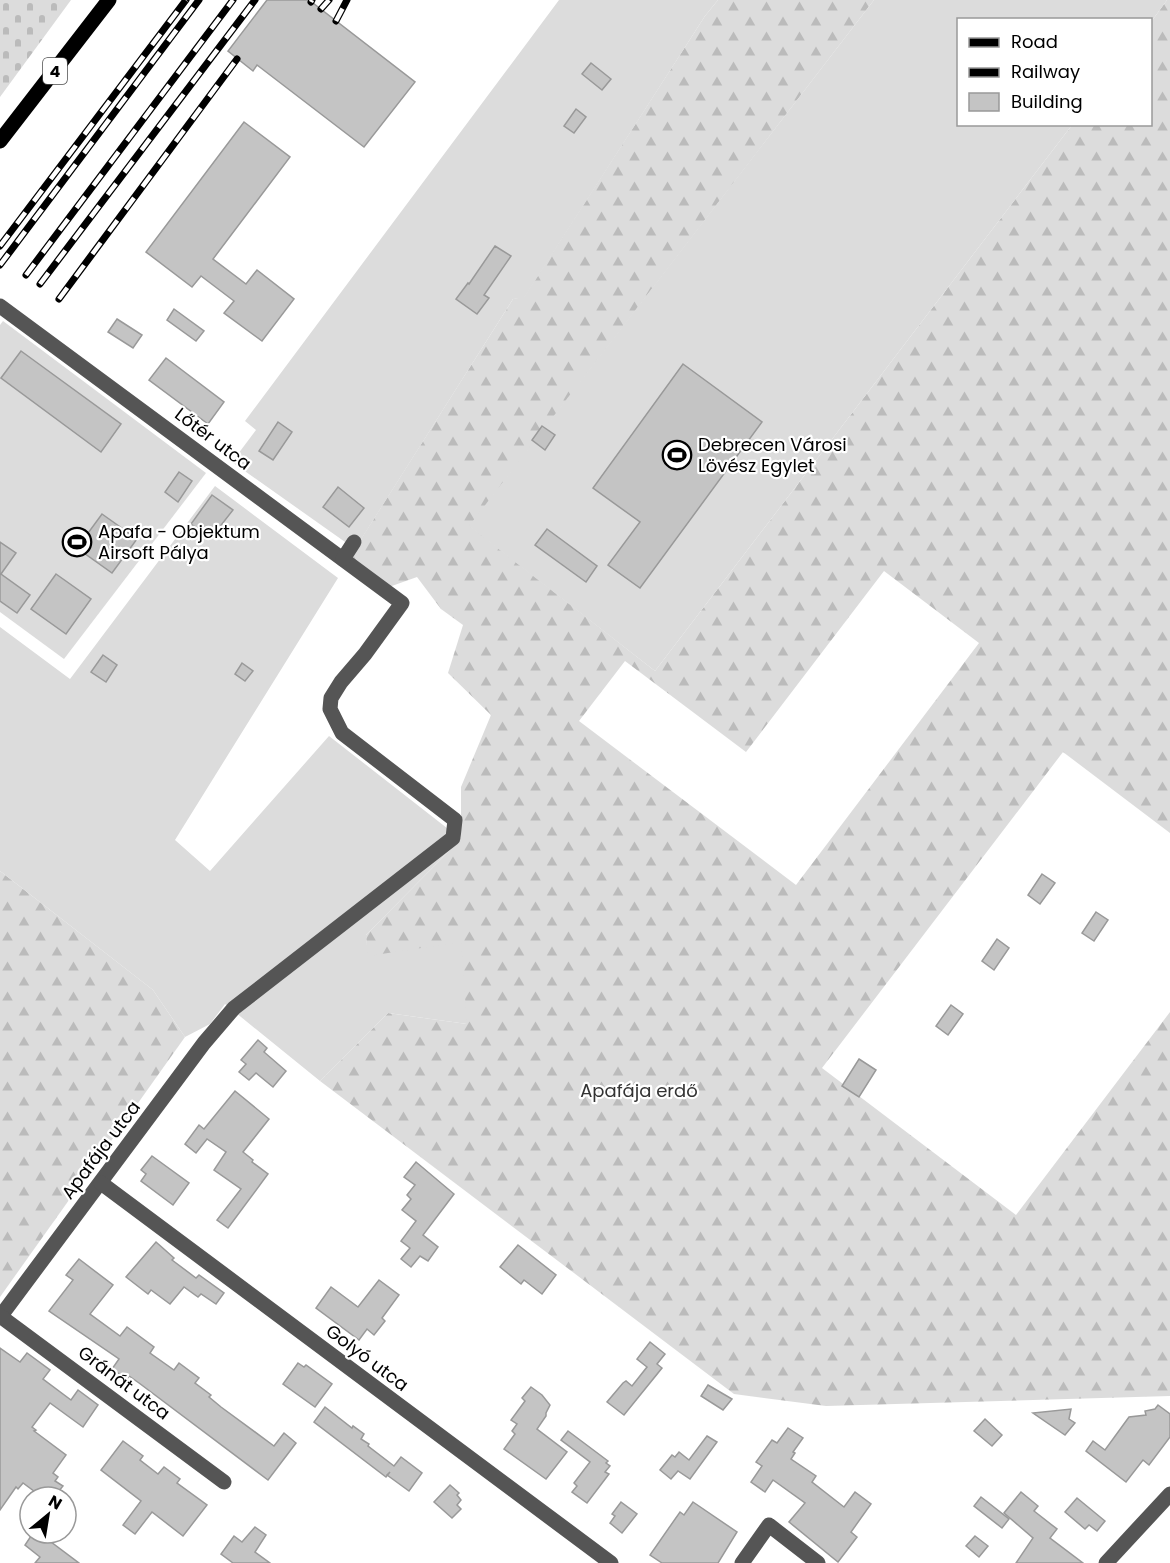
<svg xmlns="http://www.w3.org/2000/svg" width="1170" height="1563" viewBox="0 0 1170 1563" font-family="Poppins,sans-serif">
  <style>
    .forest { fill: url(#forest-firs); fill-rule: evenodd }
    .cemetery { fill: url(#cemetery-stones) }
    .garden { fill: #dcdcdc }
    .building { fill: #c4c4c4; stroke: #999; stroke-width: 1.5 }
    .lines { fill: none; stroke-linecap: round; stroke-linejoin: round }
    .minor { stroke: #555; stroke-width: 15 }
    .major { stroke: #000; stroke-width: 15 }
    .rail-casing { stroke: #000; stroke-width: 7 }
    .rail { stroke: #fff; stroke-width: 4.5; stroke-dasharray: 14; stroke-linecap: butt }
    .labels { text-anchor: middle; stroke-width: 4.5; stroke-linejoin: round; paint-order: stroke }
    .shield { fill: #fff; stroke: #4c4c4c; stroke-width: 1.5 }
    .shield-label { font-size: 16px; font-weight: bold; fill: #000 }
    .street-label { font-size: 18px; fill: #000; stroke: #fff }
    .poi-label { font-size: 18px; fill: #000; stroke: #fff; text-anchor: start }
    .park-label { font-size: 18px; fill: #333; stroke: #fff }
  </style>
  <defs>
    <pattern id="forest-firs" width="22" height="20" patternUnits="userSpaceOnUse" patternTransform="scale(1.5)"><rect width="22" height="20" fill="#dcdcdc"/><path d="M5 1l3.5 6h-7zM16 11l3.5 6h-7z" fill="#bbb"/></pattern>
    <pattern id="cemetery-stones" width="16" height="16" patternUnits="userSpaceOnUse" patternTransform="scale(1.5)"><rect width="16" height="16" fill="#dcdcdc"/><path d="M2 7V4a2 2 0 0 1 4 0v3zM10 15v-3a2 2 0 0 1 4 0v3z" fill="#bbb"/></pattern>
  </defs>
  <rect width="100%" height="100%" fill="#fff"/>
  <g class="forest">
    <path d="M718 0H874L470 526 655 671 1072 125 1150 124 1151 22 1167 0H1170V833L1063 752 822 1068 1016 1215 1170 1012V1396L826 1406 734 1394 320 1081 388 1013 467 1024 367 956 366 935 461 839V787L491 715 448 673 463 625 441 609 417 577 389 587 349 558 513 299 524 297 705 16ZM884 571 979 643 796 885 579 721 625 661 746 752Z"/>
    <path d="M0 871 153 990 185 1037 0 1297Z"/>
  </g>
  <path class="cemetery" d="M0 0H71L0 97Z"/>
  <g class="garden">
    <path d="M559 0H718L705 16 524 298 513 299 355 549 232 462 256 430 245 421Z"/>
    <path d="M874 0H1167L1151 22 1150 20H958V124L1072 125 655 671 469 526Z"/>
    <path d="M3 321 206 473 64 659 0 612V325Z"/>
    <path d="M215 486 338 578 175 840 210 871 329 736 461 839 366 935 368 956 461 942 467 1024 388 1013 320 1081 225 1004 210 1024 185 1037 153 990 0 871V627L70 679Z"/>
  </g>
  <g class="building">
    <path d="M267 0H309L415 82 364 147 257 65 253 71 228 51Z"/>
    <path d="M591 63 611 79 602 90 582 74Z"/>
    <path d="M576 109 586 117 574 133 564 126Z"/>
    <path d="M244 122 290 157 213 259 246 284 257 270 294 299 262 341 224 313 234 301 201 276 192 287 146 252Z"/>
    <path d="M495 246 511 256 484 295 489 298 477 314 456 299 468 283 469 284Z"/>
    <path d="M174 309 204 331 196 341 167 320Z"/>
    <path d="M117 319 142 335 133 348 108 332Z"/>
    <path d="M21 351 121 424 101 452 1 378Z"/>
    <path d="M166 358 224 402 208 424 149 380Z"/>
    <path d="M683 364 762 422 640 588 608 565 640 522 593 488Z"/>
    <path d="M278 422 292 432 273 460 259 451Z"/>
    <path d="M542 426 555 435 545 450 532 440Z"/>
    <path d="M179 472 192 481 178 502 165 492Z"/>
    <path d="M338 487 364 508 349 527 323 507Z"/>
    <path d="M212 495 233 510 211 538 191 524Z"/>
    <path d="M102 514 137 539 112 573 77 548Z"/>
    <path d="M547 529 597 566 586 582 535 545Z"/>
    <path d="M0 542 16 553 1 574 30 595 17 613 0 601Z"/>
    <path d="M56 574 91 599 66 634 31 609Z"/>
    <path d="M103 655 117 665 106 682 91 672Z"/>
    <path d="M242 663 253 671 245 681 235 674Z"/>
    <path d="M1042 874 1055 883 1040 904 1028 895Z"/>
    <path d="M1096 912 1108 920 1094 941 1082 933Z"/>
    <path d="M997 939 1009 948 994 970 982 961Z"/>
    <path d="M951 1005 963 1014 948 1035 936 1026Z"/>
    <path d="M258 1040 267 1048 264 1052 286 1071 273 1087 256 1073 249 1080 239 1072 246 1064 241 1060Z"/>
    <path d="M859 1059 876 1070 859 1097 842 1086Z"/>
    <path d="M235 1091 269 1119 243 1152 253 1160 252 1162 268 1174 228 1228 217 1220 241 1189 214 1170 226 1152 207 1139 196 1153 185 1144 199 1125 204 1129Z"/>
    <path d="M152 1156 189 1183 173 1205 141 1181 146 1174 141 1170Z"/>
    <path d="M416 1162 454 1194 423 1235 438 1247 428 1261 420 1256 411 1267 401 1259 410 1248 401 1241 416 1221 402 1210 411 1199 407 1195 415 1185 404 1177Z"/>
    <path d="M156 1242 174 1258 172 1260 196 1278 199 1275 224 1293 216 1304 201 1294 198 1297 184 1287 170 1304 151 1290 148 1294 126 1277Z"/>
    <path d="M518 1245 556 1275 542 1294 524 1280 521 1284 500 1267Z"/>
    <path d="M79 1259 113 1285 90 1314 120 1336 127 1327 154 1347 150 1353 174 1370 179 1363 199 1378 195 1383 211 1395 209 1397 221 1407 274 1446 284 1433 296 1443 268 1480 139 1383 129 1376 127 1379 112 1369 119 1359 49 1311 73 1280 66 1275Z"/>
    <path d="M379 1280 399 1295 382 1318 385 1321 374 1335 367 1329 359 1340 316 1308 331 1287 358 1307Z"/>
    <path d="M650 1342 665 1354 657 1364 662 1368 624 1415 607 1402 623 1383 626 1381 632 1386 647 1367 637 1359Z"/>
    <path d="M0 1348 20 1362 27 1353 50 1370 43 1379 71 1400 78 1390 98 1405 83 1427 50 1403 32 1427 36 1430 34 1431 66 1455 53 1473 58 1477 55 1481 63 1486 54 1497H42L23 1483 18 1489 16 1487 0 1510Z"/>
    <path d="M298 1363 304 1367 306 1365 332 1384 315 1407 283 1384Z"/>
    <path d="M708 1385 732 1399 723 1410 701 1396Z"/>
    <path d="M531 1387 542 1395 550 1405 546 1413V1416L537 1429 567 1452 546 1479 504 1449 515 1434 512 1431 517 1424 511 1420 525 1401 522 1398Z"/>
    <path d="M1158 1405 1170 1414V1437L1149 1465 1143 1460 1126 1482 1086 1451 1093 1441 1105 1450 1129 1417 1146 1415 1145 1411 1155 1409Z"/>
    <path d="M325 1407 352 1428 353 1426 364 1434 361 1439 369 1444 368 1446 394 1466 401 1457 422 1473 409 1491 387 1475 390 1472 386 1477 314 1422Z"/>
    <path d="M1071 1409 1069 1419 1075 1423 1065 1435 1033 1413Z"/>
    <path d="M985 1419 1002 1435 992 1446 974 1431Z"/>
    <path d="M788 1428 803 1438 793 1452 795 1453 791 1459 816 1476 812 1482 844 1507 855 1492 871 1504 851 1532 857 1537 838 1562 789 1522 805 1503 773 1480 765 1492 751 1482 762 1466 756 1462 772 1440 777 1443Z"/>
    <path d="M568 1431 608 1461 606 1463 610 1466 605 1472 609 1474 587 1503 572 1492 577 1486 574 1483 590 1462 561 1440Z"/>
    <path d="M707 1436 717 1442 690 1479 678 1471 671 1479 660 1470 672 1455 675 1457 679 1452 689 1460Z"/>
    <path d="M123 1441 143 1456 140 1460 158 1474 164 1467 180 1479 177 1483 207 1505 183 1536 152 1512 135 1534 123 1525 141 1501 101 1470Z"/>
    <path d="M450 1485 459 1493 457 1495 461 1500 457 1505 461 1509 452 1518 434 1502Z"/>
    <path d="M1021 1492 1038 1506 1034 1511 1057 1529 1050 1538 1083 1563H1016L1033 1538 1004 1513Z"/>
    <path d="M981 1497 1009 1519 1002 1528 974 1506Z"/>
    <path d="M1077 1498 1105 1521 1097 1531 1089 1525 1085 1529 1065 1512Z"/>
    <path d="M621 1502 637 1514 622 1533 610 1523 615 1516 612 1514Z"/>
    <path d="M693 1502 737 1532 718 1563H662L650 1555 680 1512 684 1515Z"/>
    <path d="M255 1527 266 1535 255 1552 270 1563H233L221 1554 234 1536 242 1542Z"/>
    <path d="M33 1533H39L79 1563H35L40 1557 25 1545Z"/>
    <path d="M975 1536 988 1546 979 1557 966 1546Z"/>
  </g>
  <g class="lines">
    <g class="minor">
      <path d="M0 306 402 603 365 654 341 682 331 698 330 709 342 733 455 820 453 838 234 1008 204 1043 0 1317"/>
      <path d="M343 559 354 542"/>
      <path d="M101 1183 611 1563"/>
      <path d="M0 1316 224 1482"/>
      <path d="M742 1563 769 1525 818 1563"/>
      <path d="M1106 1563 1170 1494"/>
    </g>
    <path class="major" d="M0 141 109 0"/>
    <g class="rail-casing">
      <g id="rail">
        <path d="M311 2 312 0"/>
        <path d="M321 9 329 0"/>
        <path d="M336 21 347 0"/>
        <path d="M0 246 186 0"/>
        <path d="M0 265 199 0"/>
        <path d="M26 275 233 0"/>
        <path d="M40 284 255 0"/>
        <path d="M59 299 237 59"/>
      </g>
    </g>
    <use href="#rail" class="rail"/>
  </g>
  <defs>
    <g id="stadium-ring" transform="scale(1.5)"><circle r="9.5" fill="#fff" stroke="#000" stroke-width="1.5"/><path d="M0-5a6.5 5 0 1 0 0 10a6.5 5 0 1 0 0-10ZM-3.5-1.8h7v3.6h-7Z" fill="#000"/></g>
  </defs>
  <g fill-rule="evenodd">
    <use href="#stadium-ring" x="677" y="455"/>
    <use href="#stadium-ring" x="77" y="542"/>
  </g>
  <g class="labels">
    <rect class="shield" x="43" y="58" width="24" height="26" rx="4.5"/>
    <g class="shield-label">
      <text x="55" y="77">4</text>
    </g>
    <g class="street-label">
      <text transform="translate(213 439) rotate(37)" y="6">Lőtér utca</text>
      <text transform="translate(101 1150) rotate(-53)" y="6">Apafája utca</text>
      <text transform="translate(367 1358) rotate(37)" y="6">Golyó utca</text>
      <text transform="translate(124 1383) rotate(37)" y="6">Gránát utca</text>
    </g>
    <g class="poi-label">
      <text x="698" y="451">Debrecen Városi<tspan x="698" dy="21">Lövész Egylet</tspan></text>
      <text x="98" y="538">Apafa - Objektum<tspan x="98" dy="21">Airsoft Pálya</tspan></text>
    </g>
    <g class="park-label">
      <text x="639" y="1097">Apafája erdő</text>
    </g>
  </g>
  <rect x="957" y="18" width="195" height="108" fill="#ffffff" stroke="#999999" stroke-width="1.5"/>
  <rect x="969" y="38" width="30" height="9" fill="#000000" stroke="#999999" stroke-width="1.5"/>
  <text x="1011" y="48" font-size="18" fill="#000000">Road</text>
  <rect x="969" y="68" width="30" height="9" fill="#000000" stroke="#999999" stroke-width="1.5"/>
  <text x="1011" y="78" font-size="18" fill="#000000">Railway</text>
  <rect x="969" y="93" width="30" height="18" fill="#c4c4c4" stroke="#999999" stroke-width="1.5"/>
  <text x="1011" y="108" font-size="18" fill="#000000">Building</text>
  <g transform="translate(48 1515) rotate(30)"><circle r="28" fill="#ffffff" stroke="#999999" stroke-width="1.5"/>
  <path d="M0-4.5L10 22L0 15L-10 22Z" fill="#000000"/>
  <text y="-9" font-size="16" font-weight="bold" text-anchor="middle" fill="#000000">N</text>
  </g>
</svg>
